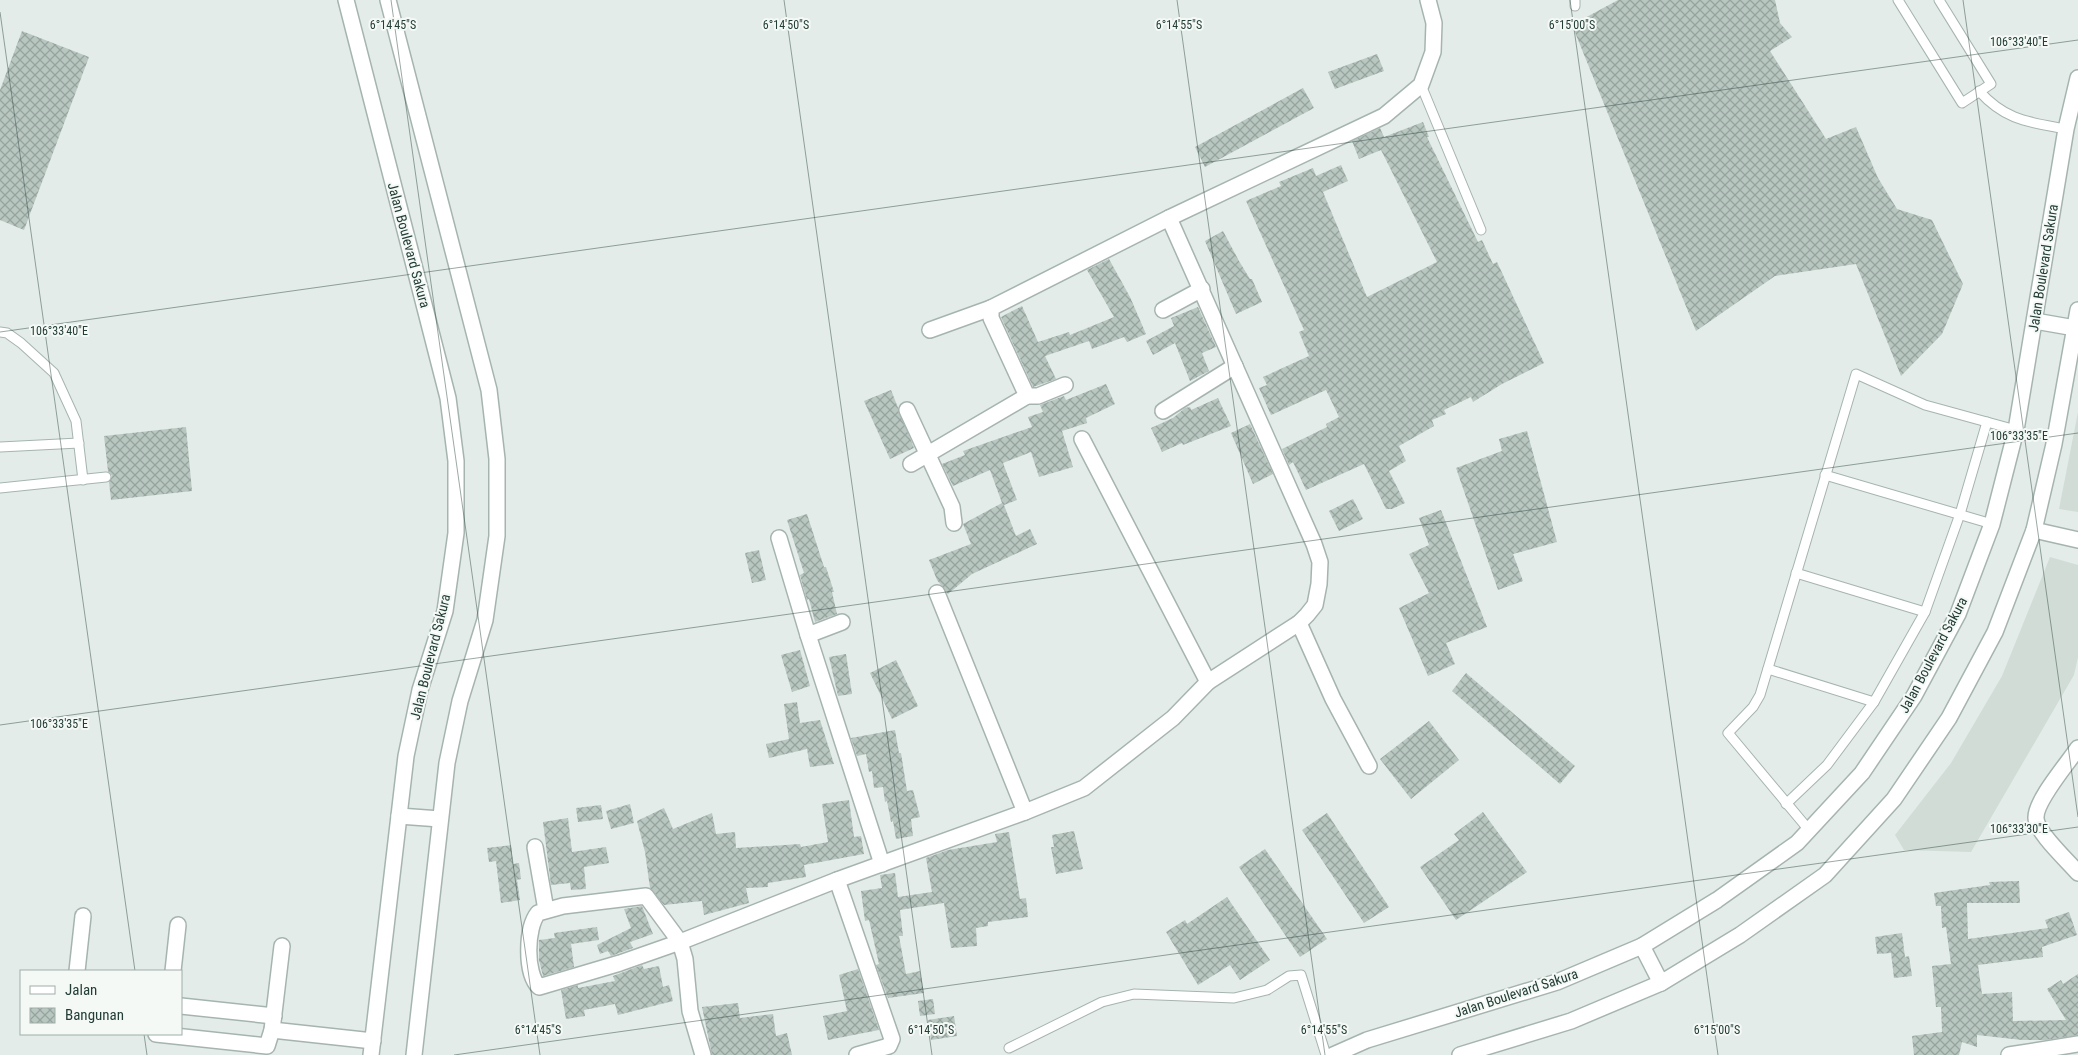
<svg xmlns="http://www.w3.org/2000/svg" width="2078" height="1055" viewBox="0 0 2078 1055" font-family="'Roboto Condensed',sans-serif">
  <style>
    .built { fill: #d1dcd7 }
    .building { fill: url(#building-cross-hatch) }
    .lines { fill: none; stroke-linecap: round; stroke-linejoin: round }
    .service-casing { stroke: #a6b4af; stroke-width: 11 }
    .minor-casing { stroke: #a6b4af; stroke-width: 18 }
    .service { stroke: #fff; stroke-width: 9 }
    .minor { stroke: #fff; stroke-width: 15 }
    .ticks { fill: none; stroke: #243d36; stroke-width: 1; stroke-opacity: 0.45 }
    .labels { text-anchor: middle; stroke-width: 4; stroke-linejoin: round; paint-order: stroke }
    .street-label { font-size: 14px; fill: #243d36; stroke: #f4f9f6 }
    .ticks-label { font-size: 12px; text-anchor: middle; fill: #243d36; stroke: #f4f9f6; stroke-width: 4; stroke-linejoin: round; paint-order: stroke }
  </style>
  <defs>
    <pattern id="building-cross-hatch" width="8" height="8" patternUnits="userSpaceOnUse" patternTransform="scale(1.25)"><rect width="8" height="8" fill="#b9c7c1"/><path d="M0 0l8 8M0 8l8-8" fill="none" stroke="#96a39e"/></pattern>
  </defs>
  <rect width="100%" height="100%" fill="#e3ece8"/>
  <g class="built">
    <path d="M2078 412V512L2059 509Z"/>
    <path d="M2050 557 2078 565V657L2074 675 1971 852 1904 850 1895 835 1951 763 2002 676Z"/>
  </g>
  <g class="building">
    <path d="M1618 0H1775L1780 23 1792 37 1770 51 1826 139 1856 127 1878 178 1897 209 1932 220 1963 284 1942 334 1901 376 1856 264 1775 276 1696 331 1572 25Z"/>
    <path d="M22 31 89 57 24 230 0 220V90Z"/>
    <path d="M1377 54 1384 71 1335 89 1328 72Z"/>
    <path d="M1303 88 1314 108 1205 167 1195 147Z"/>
    <path d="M1423 122 1429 137H1427L1478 242 1482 240 1493 264 1497 262 1544 363 1502 384 1473 402 1471 397 1444 410 1446 414 1432 420 1434 426 1399 446 1406 461 1389 471 1405 503 1392 509H1386L1364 464 1306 490 1293 462 1289 465 1282 449 1327 427 1326 424 1339 417 1326 390 1271 415 1259 388 1267 385 1263 377 1309 356 1299 332 1304 330 1246 201 1281 186 1279 182 1313 168 1316 176 1341 165 1348 181 1323 192 1367 297 1437 262 1381 150 1359 159 1352 141 1380 128 1384 137Z"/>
    <path d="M1223 231 1239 261 1250 279H1252L1262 302 1236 314 1205 241Z"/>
    <path d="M1109 259 1130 297 1146 334 1127 342 1124 337 1092 349 1089 341 1045 356 1056 379 1033 387 1001 317 1022 306 1038 342 1069 332 1070 335 1114 317 1087 270Z"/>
    <path d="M1198 307 1216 347 1202 353 1209 371 1190 381 1175 343 1153 355 1146 341 1174 326 1171 318Z"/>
    <path d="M1106 384 1115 404 1086 418 1087 423 1062 431 1073 467 1039 477 1031 452 1003 463 1017 500 1004 505 1016 536 1030 529 1037 544 972 574 948 594 937 580 929 560 971 544 963 524 1002 503 990 470 953 486 942 464 965 455 963 451 1032 427 1028 417 1043 412 1040 405 1064 396 1066 400Z"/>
    <path d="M891 390 914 448 890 459 864 401Z"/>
    <path d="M1218 398 1231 426 1183 445 1182 443 1162 452 1151 428 1173 418 1185 408 1190 407 1191 410Z"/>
    <path d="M1250 424 1273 474 1253 484 1231 433Z"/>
    <path d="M186 427 192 491 111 500 109 482 112 476 108 471 104 436Z"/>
    <path d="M1527 431 1557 542 1513 554 1523 581 1498 590 1456 468 1502 451 1499 439Z"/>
    <path d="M1353 499 1363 519 1339 531 1329 511Z"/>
    <path d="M1441 510 1487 627 1446 643 1455 664 1428 676 1399 608 1429 593 1409 554 1429 545 1419 518Z"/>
    <path d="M807 514 824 567H826L834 592H832L837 614 815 622 809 599 807 600 800 575 804 573 787 520Z"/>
    <path d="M759 550 766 580 752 583 745 553Z"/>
    <path d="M800 650 810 686 792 692 781 655Z"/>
    <path d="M846 654 852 694 838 696 829 657Z"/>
    <path d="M896 660 918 706 892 719 870 673Z"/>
    <path d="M1466 673 1575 766 1560 784 1452 691Z"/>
    <path d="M797 702 800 723 820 720 834 764 810 767 807 749 769 758 766 744 789 739 784 704Z"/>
    <path d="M1429 721 1459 760 1411 799 1380 759Z"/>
    <path d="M895 730 899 753H901L907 791 913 790 920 817 911 819 913 836 896 839 893 821 891 822 887 801 885 802 883 787 874 788 872 771 869 772 866 754 857 756 851 738Z"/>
    <path d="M849 800 854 837 861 836 864 854 804 865 806 877 768 883V887L746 888 749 903 704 915 702 901 664 905 650 888 645 852 637 821 664 808 673 829 712 813 716 834 735 832 736 848 800 844 801 847 828 842 822 804Z"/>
    <path d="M630 804 634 823 611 829 606 811Z"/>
    <path d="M601 805 603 819 578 822 576 808Z"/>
    <path d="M1483 812 1527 872 1456 920 1420 867 1459 840 1454 834Z"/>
    <path d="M1327 813 1389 907 1364 923 1302 830Z"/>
    <path d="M568 818 572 852 606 847 609 863 584 867 586 889 571 890 570 883 551 885 543 822Z"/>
    <path d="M1074 831 1083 869 1056 874 1051 847H1054L1052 835Z"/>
    <path d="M1009 832 1020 899 1026 898 1028 917 988 922V926L976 928 977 946 951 948 944 903 900 910 903 936H899L906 974 920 971 924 993 888 998 876 965 879 964 869 920 865 921 861 891 882 888 880 875 895 873 898 897 932 892 926 858 948 850 997 842 995 834Z"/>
    <path d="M511 845 513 864 519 863 521 879 517 880 520 900 501 903 496 861 489 862 487 848Z"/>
    <path d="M1265 849 1327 939 1300 957 1239 867Z"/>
    <path d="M2019 881 2020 903H1967L1968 939 2048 928 2045 920 2069 912 2077 935 2042 947 2043 957 1978 965 1982 994 2012 992 2013 1021 2066 1020 2047 989 2061 980 2063 984 2078 974V1035L2046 1040H2022L1977 1035V1047L1962 1042 1959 1055H1914L1912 1036 1942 1032 1941 1007H1936L1932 966 1951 964 1946 927 1942 928 1941 906H1936L1934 893 1990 885 1989 882Z"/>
    <path d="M1227 897 1270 960 1240 980 1230 965 1198 985 1166 932 1185 920 1187 924Z"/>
    <path d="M642 906 653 934 630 942 633 948 611 956 608 951 600 954 597 945 631 928 624 909Z"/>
    <path d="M597 927 599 940 571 944 574 967 543 976 539 960V940L555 938 554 933Z"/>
    <path d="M1902 933 1905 957 1909 956 1912 976 1894 978 1891 953 1877 954 1875 937Z"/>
    <path d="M642 965 644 969 659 966 663 987 669 985 673 1001 618 1015 615 1004 584 1010 585 1016 566 1019 561 990 578 985V988L615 981 613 976Z"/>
    <path d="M858 969 879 1030 828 1040 823 1016 847 1011 839 975Z"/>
    <path d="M933 999 935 1014 920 1016 918 1001Z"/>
    <path d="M738 1003 740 1018 773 1014 776 1036 787 1033 792 1055H712L702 1007Z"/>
    <path d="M954 1016 957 1036 931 1040 928 1020Z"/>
  </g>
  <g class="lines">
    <g class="service-casing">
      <g id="service">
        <path d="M1898 0 1962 103 1991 84 1939 0"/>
        <path d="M1575 6V0"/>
        <path d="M1421 85 1481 230"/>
        <path d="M1979 91C2006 121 2029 122 2066 129"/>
        <path d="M0 332 7 333 21 343 54 373 76 421 83 480"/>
        <path d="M0 447 79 443"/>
        <path d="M1825 475 1992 524"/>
        <path d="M0 488 106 477"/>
        <path d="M1796 573 1925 612"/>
        <path d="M1768 669 1874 702"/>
        <path d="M1786 804 1827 765 1874 702 1925 612 1960 514 1987 422"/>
        <path d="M1809 830 1728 733 1753 707 1760 695 1856 374 1925 405 2016 430"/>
        <path d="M1009 1048 1102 1002 1134 994 1234 998 1267 990 1289 976 1301 975 1326 1055"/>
      </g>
    </g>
    <g class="minor-casing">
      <g id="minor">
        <path d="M346 0 448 398 456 461V533L445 611 420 690 406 756 371 1055"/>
        <path d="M388 0 489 390 497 459V536L485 620 460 701 447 763 414 1055"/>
        <path d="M1163 310 1202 289"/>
        <path d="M2035 321 2075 328"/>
        <path d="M930 330 991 308"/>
        <path d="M1065 385 1038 396H1027L991 318V308L1169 218"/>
        <path d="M907 410 952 507 954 523"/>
        <path d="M1163 411 1235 366"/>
        <path d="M1082 439 1208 682"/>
        <path d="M911 464 1027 396"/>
        <path d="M2034 530 2078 540"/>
        <path d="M779 538 808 635 882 864"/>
        <path d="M937 593 1025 812"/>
        <path d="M1299 623 1333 699 1369 766"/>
        <path d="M808 635 842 622"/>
        <path d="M2078 748C2068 763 2035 801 2036 818 2036 832 2068 861 2078 873"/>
        <path d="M399 816 440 819"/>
        <path d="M535 847 546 910"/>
        <path d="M837 880 892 1039 889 1046 857 1055"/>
        <path d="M1642 946 1661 983"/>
        <path d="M77 971 83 916"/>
        <path d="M173 971 178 925"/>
        <path d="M181 1006 274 1016"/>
        <path d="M272 1030 373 1041"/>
        <path d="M156 1034 267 1046 272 1030 282 946"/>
        <path d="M703 1055 690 1011 685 959 680 942 646 896 563 906 538 913C526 928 525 973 539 987L620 963 680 942 837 880 1025 812 1084 788 1173 718 1208 682 1299 623 1307 615 1315 605 1319 584 1320 562 1314 544 1169 218 1384 116 1421 85 1433 52 1434 23 1428 0"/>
        <path d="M1333 1055 1367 1040 1557 982 1642 946 1717 900 1797 843 1862 773 1914 696 1958 614 1992 524 2016 430 2066 129 2078 78"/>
        <path d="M1460 1055 1571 1021 1661 983 1740 935 1825 875 1894 799 1949 718 1995 632 2034 530 2054 444 2078 310"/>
        <path d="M2009 1055 2078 1044"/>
      </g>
    </g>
    <use href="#service" class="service"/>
    <use href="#minor" class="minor"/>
  </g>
  <path class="ticks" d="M391 0 540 1055M784 0 932 1055M1177 0 1325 1055M1570 0 1718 1055M1963 0 2078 817M0 12 135 971M0 332 2078 40M0 725 2078 433M144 1034 147 1055M454 1055 2078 827"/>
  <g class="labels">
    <g class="street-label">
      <text transform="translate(409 245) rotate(75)" y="5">Jalan Boulevard Sakura</text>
      <text transform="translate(2043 268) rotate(-81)" y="5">Jalan Boulevard Sakura</text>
      <text transform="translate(1933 655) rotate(-62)" y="5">Jalan Boulevard Sakura</text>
      <text transform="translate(430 657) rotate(-76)" y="5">Jalan Boulevard Sakura</text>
      <text transform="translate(1516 993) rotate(-18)" y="5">Jalan Boulevard Sakura</text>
    </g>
  </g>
  <g class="ticks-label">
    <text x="393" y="29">6°14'45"S</text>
    <text x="786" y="29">6°14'50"S</text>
    <text x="1179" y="29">6°14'55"S</text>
    <text x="1572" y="29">6°15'00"S</text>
    <text x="2019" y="46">106°33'40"E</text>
    <text x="59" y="335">106°33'40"E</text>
    <text x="2019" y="440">106°33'35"E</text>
    <text x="59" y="728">106°33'35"E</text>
    <text x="2019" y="833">106°33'30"E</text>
    <text x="538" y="1034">6°14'45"S</text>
    <text x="931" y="1034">6°14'50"S</text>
    <text x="1324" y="1034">6°14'55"S</text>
    <text x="1717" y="1034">6°15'00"S</text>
  </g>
  <rect x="20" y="970" width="162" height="65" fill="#f4f9f6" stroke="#a1aea9"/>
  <rect x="30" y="986" width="25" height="8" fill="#ffffff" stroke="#a1aea9"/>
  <text x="65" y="995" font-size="15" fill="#243d36">Jalan</text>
  <rect x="30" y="1008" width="25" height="15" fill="url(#building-cross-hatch)" stroke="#a1aea9"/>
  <text x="65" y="1020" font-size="15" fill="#243d36">Bangunan</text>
</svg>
